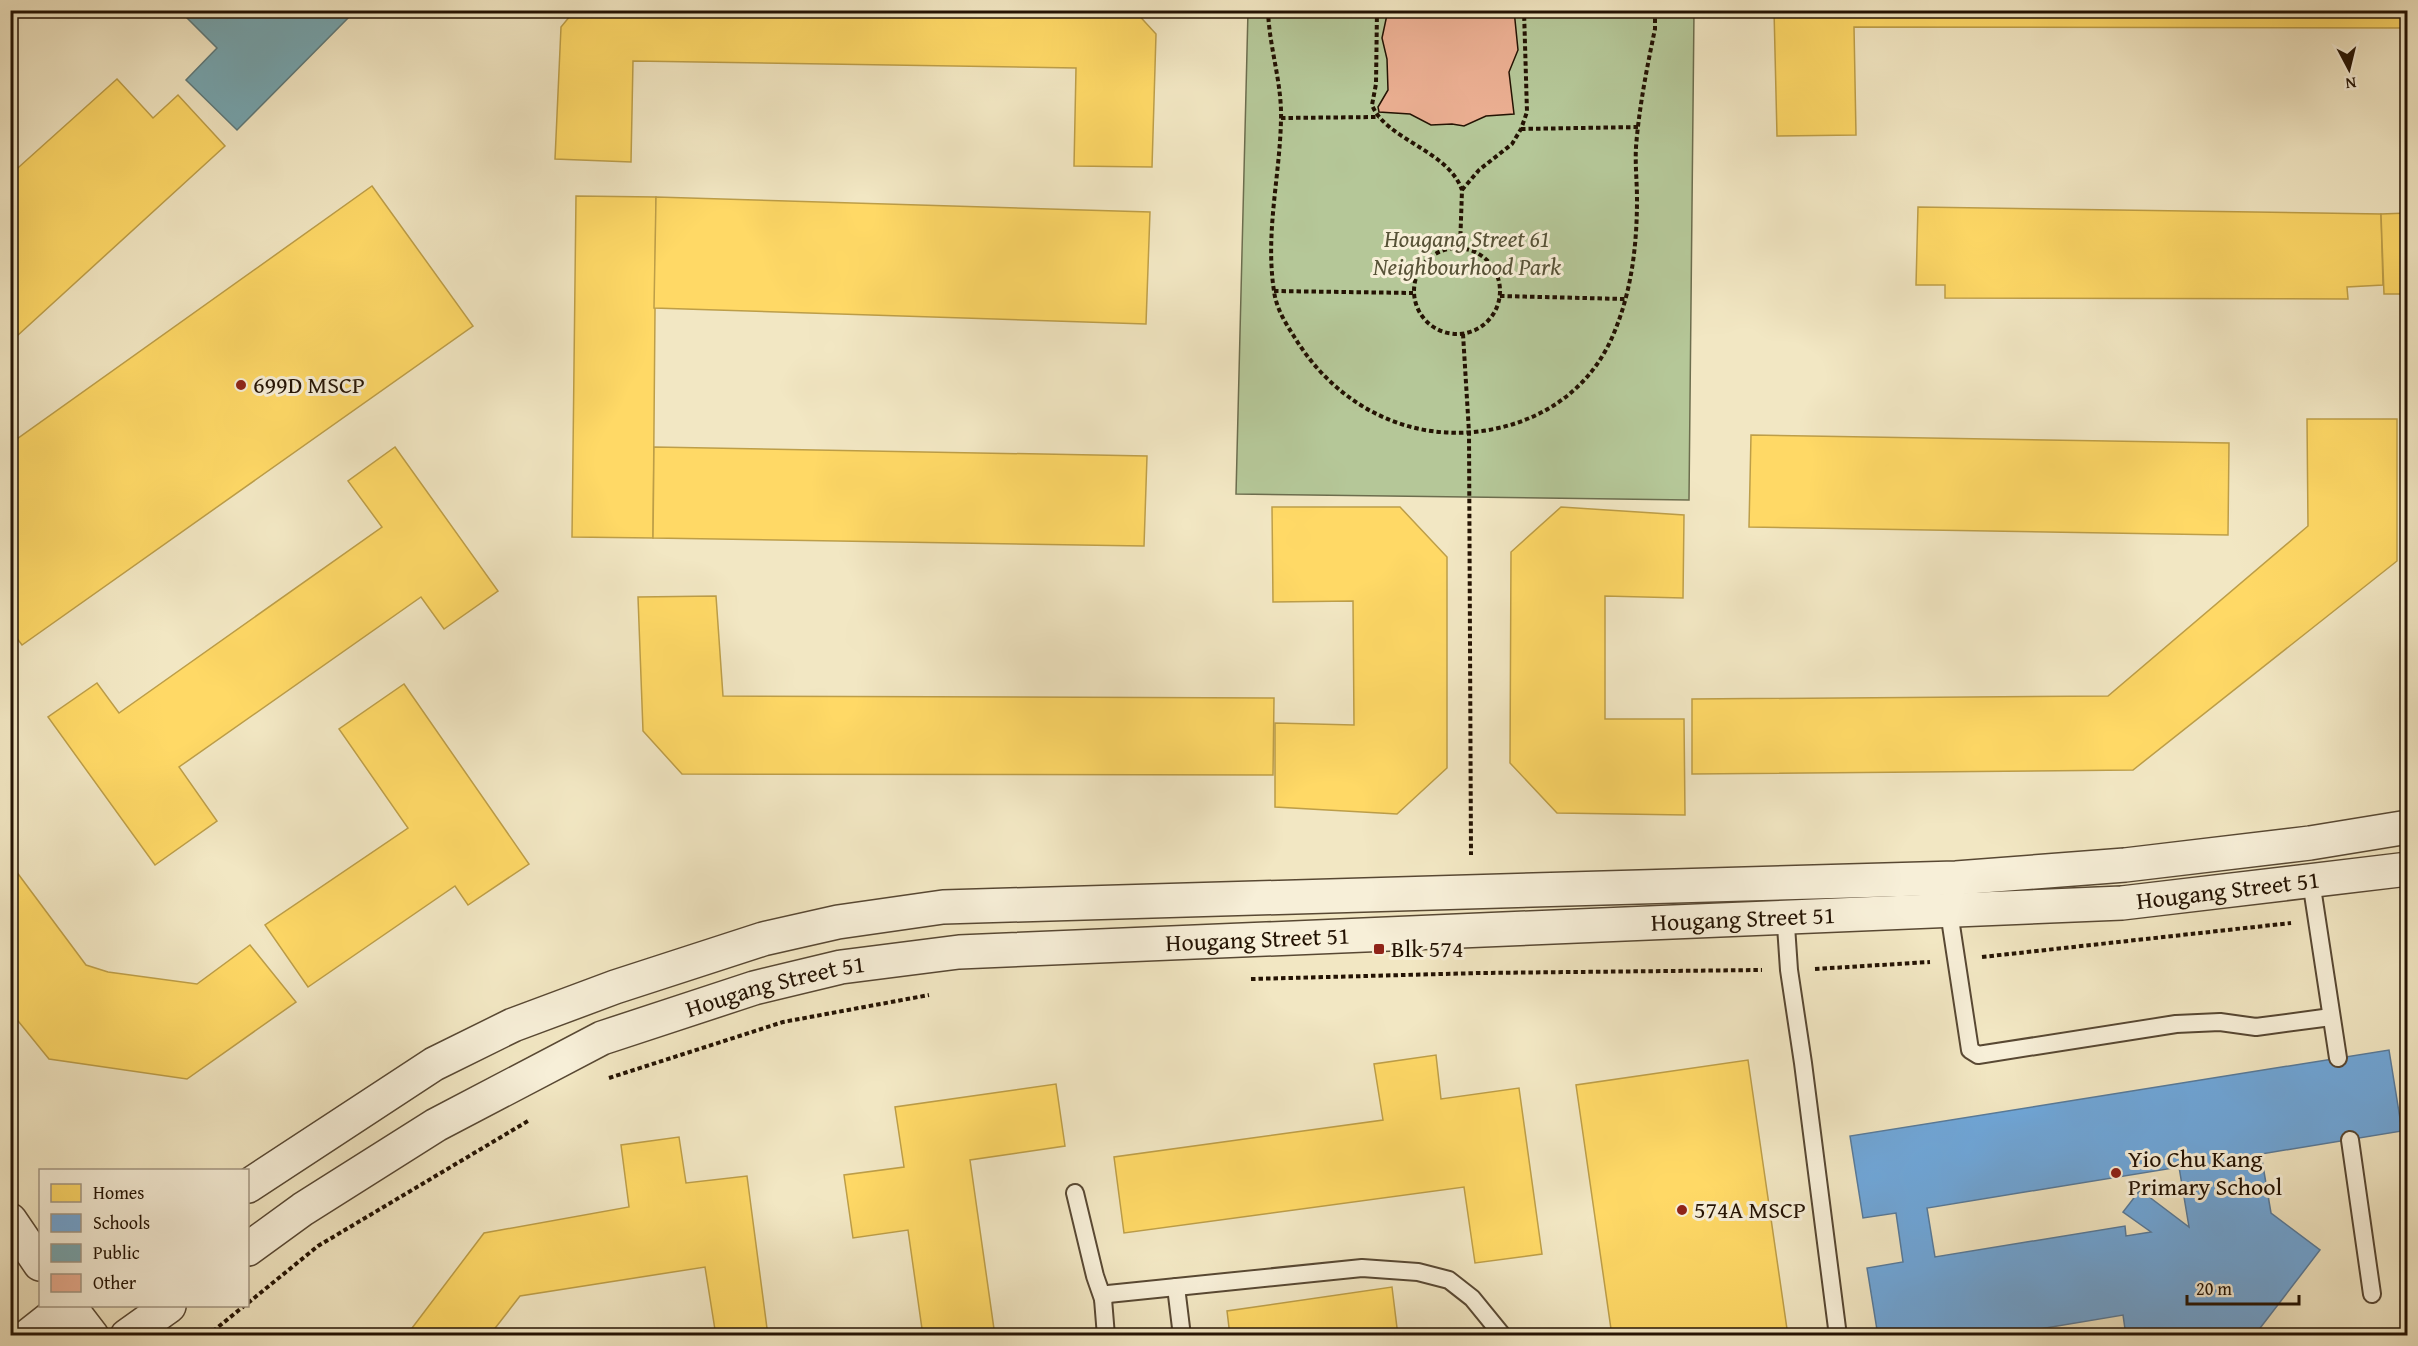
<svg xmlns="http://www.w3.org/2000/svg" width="2418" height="1346" viewBox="0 0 2418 1346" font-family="'Gentium Book Plus',serif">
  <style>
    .green { fill: #b5c798; stroke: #6c6d4e; stroke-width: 1.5 }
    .homes { fill: #ffd966; stroke: #bd9e48; stroke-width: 1.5 }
    .schools { fill: #6fa8dc; stroke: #587b9b; stroke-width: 1.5; fill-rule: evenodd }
    .public { fill: #76a5af; stroke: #5d797b; stroke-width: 1.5 }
    .building { fill: #eaae91; stroke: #241303; stroke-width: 1.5 }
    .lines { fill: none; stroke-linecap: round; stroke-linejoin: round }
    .lane-casing { stroke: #584833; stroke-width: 20 }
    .street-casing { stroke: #584833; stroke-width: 36 }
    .path { stroke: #241303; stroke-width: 4; stroke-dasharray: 4.5 3; stroke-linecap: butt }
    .lane { stroke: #f7efd8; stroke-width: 16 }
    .street { stroke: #f7efd8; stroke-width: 33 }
    .poi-dot { fill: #8f2418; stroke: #f7efd8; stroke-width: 2 }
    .labels { text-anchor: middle; stroke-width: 6; stroke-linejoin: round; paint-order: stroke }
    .park-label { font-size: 24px; font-style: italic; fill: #575237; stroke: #f7efd8 }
    .poi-label { font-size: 24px; fill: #241303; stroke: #f7efd8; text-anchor: start }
    .street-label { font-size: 24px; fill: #241303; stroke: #f7efd8 }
  </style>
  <rect width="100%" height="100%" fill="#f2e7c3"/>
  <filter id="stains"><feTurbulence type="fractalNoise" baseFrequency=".00333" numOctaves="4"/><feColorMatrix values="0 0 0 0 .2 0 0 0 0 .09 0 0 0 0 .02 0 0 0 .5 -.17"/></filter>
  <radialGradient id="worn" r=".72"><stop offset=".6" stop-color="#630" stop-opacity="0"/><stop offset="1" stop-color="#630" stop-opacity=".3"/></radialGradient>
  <path class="green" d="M1248 11H1694L1689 500 1236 494Z"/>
  <g class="homes">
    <path d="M575 10H1134L1156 34 1152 167 1074 166 1076 68 633 61 631 162 555 159 561 27Z"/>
    <path d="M1774 10H2408V28L1854 27 1856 135 1777 136Z"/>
    <path d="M117 79 153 118 178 95 225 146 17 336 10 329V175Z"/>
    <path d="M372 186 473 326 22 645 10 629V444Z"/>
    <path d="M576 196 656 197 653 538 572 537Z"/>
    <path d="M656 197 1150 212 1146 324 654 308Z"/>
    <path d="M1918 207 2381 214 2383 285 2347 287 2348 299 1945 298V285H1916Z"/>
    <path d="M2408 213V294H2384L2381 214Z"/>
    <path d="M2307 419H2397V561L2133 770 1692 774V699L2108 696 2308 526Z"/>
    <path d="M1751 435 2229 443 2228 535 1749 527Z"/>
    <path d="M395 447 498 591 444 629 421 597 179 767 217 821 155 865 48 717 97 683 119 713 382 527 348 481Z"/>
    <path d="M654 447 1147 456 1144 546 653 538Z"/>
    <path d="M1272 507H1400L1447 557V768L1397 814 1275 807V723L1354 725 1353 601 1273 602Z"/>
    <path d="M1561 507 1684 515 1683 598 1605 596V719H1684L1685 815 1557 813 1510 763 1511 552Z"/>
    <path d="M716 596 723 696 1274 698 1273 775 682 774 643 731 638 597Z"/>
    <path d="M404 684 529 864 468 905 455 886 308 987 265 925 408 828 339 729Z"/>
    <path d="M10 836 17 846 10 850Z"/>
    <path d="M10 863 86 965 108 972 197 984 250 945 296 1002 187 1079 49 1059 10 1011Z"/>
    <path d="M1436 1055 1441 1099 1519 1088 1542 1254 1475 1263 1464 1187 1124 1233 1114 1157 1383 1120 1374 1064Z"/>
    <path d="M1748 1060 1788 1336H1612L1576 1085Z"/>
    <path d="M1056 1084 1065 1146 970 1160 995 1336H923L908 1230 853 1238 844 1175 904 1167 895 1107Z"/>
    <path d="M679 1137 686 1183 747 1176 768 1336H716L705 1267 520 1296 489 1336H406L484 1233 629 1207 621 1145Z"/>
    <path d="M1392 1287 1398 1336H1230L1227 1311Z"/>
  </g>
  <path class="schools" d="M2389 1050 2402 1131 2261 1154 2271 1213 2320 1250 2254 1336H2126L2123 1315 1998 1336H1878L1867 1268 1903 1262 1896 1213 1863 1218 1850 1136ZM2179 1167 2189 1227 2140 1190 2123 1212 2151 1232 2126 1236 2125 1226 1935 1257 1927 1208Z"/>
  <path class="public" d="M179 10H356L237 130 186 80 217 48Z"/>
  <path class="building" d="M1388 10H1514L1518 50 1509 72 1514 114 1486 116 1464 126 1452 124 1431 125 1410 114 1379 112 1378 107 1388 90 1387 59 1382 38Z"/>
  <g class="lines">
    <g class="lane-casing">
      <g id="lane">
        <path d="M2311 881 2338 1058"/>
        <path d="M1785 911 1789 970 1803 1063 1838 1336"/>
        <path d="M1949 912 1970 1050 1978 1055 2176 1024 2220 1022 2256 1027 2331 1017"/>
        <path d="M2350 1140 2372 1294"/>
        <path d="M1075 1193 1095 1276 1103 1299 1106 1336"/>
        <path d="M1176 1287 1182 1336"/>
        <path d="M1103 1299 1108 1294 1362 1268 1418 1272 1449 1280 1472 1298 1503 1336"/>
      </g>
    </g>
    <g class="street-casing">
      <g id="street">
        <path d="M248 1186 434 1064 513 1025 615 987 763 939 838 922 943 907 1956 878 2125 865 2310 843 2408 827"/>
        <path d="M10 1220 40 1264"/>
        <path id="s1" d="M248 1249 303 1209 436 1125 602 1038 754 988 841 967 959 952 2122 903 2408 869"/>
        <path d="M69 1306 92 1336"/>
        <path d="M28 1336 66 1306"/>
        <path d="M127 1336 169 1306"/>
      </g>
    </g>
    <g class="path">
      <path d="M1268 10C1269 47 1282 82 1281 119 1280 176 1265 233 1274 291 1276 308 1286 324 1295 338 1333 400 1399 439 1474 432 1533 426 1584 396 1610 342 1631 297 1637 248 1637 199 1637 182 1635 164 1636 147 1639 108 1647 67 1655 29V10"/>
      <path d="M1377 10 1376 84 1372 105C1386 140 1448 150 1462 190L1460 248"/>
      <path d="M10 20 22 10"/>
      <path d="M1281 118 1379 117"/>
      <path d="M1521 129 1639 127"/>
      <path d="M1462 190 1479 170 1512 144 1521 129 1527 112 1524 10"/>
      <circle cx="1457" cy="291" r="43"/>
      <path d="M1274 291 1413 293"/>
      <path d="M1500 296 1625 299"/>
      <path d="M1463 334 1469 432 1471 855"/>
      <path d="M1982 957 2291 923"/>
      <path d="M1815 969 1930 962"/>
      <path d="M1251 979 1480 973 1762 970"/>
      <path d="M609 1078 783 1022 929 995"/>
      <path d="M248 1303 318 1246 528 1121"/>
      <path d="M207 1336 244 1306"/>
    </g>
    <use href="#lane" class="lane"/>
    <use href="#street" class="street"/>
  </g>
  <g class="poi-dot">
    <circle cx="241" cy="385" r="6"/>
    <rect x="1373" y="943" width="12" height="12" rx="3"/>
    <circle cx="2116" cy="1173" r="6"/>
    <circle cx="1682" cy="1210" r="6"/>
  </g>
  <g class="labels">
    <g class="park-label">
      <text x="1467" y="247">Hougang Street 61<tspan x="1467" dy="28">Neighbourhood Park</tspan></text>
    </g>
    <g class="poi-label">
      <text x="253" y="393">699D MSCP</text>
      <text x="1391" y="957">Blk 574</text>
      <text x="2128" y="1167">Yio Chu Kang<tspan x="2128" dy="28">Primary School</tspan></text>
      <text x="1694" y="1218">574A MSCP</text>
    </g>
    <g class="street-label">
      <text dy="8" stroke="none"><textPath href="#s1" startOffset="2052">Hougang Street 51</textPath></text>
      <text dy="8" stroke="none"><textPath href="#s1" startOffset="1566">Hougang Street 51</textPath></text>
      <text dy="8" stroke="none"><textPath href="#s1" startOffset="1080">Hougang Street 51</textPath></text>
      <text dy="8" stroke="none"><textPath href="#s1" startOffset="594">Hougang Street 51</textPath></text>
    </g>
  </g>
  <rect width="2418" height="1346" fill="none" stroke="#f2e7c3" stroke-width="36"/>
  <rect x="12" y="12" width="2394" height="1322" fill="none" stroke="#241303" stroke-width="3"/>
  <rect x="18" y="18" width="2382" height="1310" fill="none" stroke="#241303" stroke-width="1.5"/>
  <rect x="39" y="1169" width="210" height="138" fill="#f7efd8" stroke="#a39783" stroke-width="1.5"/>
  <rect x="51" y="1184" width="30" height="18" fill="#ffd966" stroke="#a39783" stroke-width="1.5"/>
  <text x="93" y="1199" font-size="18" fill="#241303">Homes</text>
  <rect x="51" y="1214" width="30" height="18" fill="#6fa8dc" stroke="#a39783" stroke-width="1.5"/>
  <text x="93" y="1229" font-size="18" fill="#241303">Schools</text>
  <rect x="51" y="1244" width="30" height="18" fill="#76a5af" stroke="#a39783" stroke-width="1.5"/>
  <text x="93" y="1259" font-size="18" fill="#241303">Public</text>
  <rect x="51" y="1274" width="30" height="18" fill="#eaae91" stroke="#a39783" stroke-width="1.5"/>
  <text x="93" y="1289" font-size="18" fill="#241303">Other</text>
  <g transform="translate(2349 69) rotate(173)" stroke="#f7efd8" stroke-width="4.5" paint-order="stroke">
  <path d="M0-4.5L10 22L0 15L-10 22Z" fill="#241303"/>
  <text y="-9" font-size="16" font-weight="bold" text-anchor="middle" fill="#241303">N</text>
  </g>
  <path d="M2187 1295v9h112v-9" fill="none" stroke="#241303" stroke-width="3"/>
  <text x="2196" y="1295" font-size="18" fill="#241303" stroke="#f7efd8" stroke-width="4.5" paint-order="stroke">20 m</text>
  <rect width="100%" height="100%" filter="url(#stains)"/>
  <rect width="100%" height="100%" fill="url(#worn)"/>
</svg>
